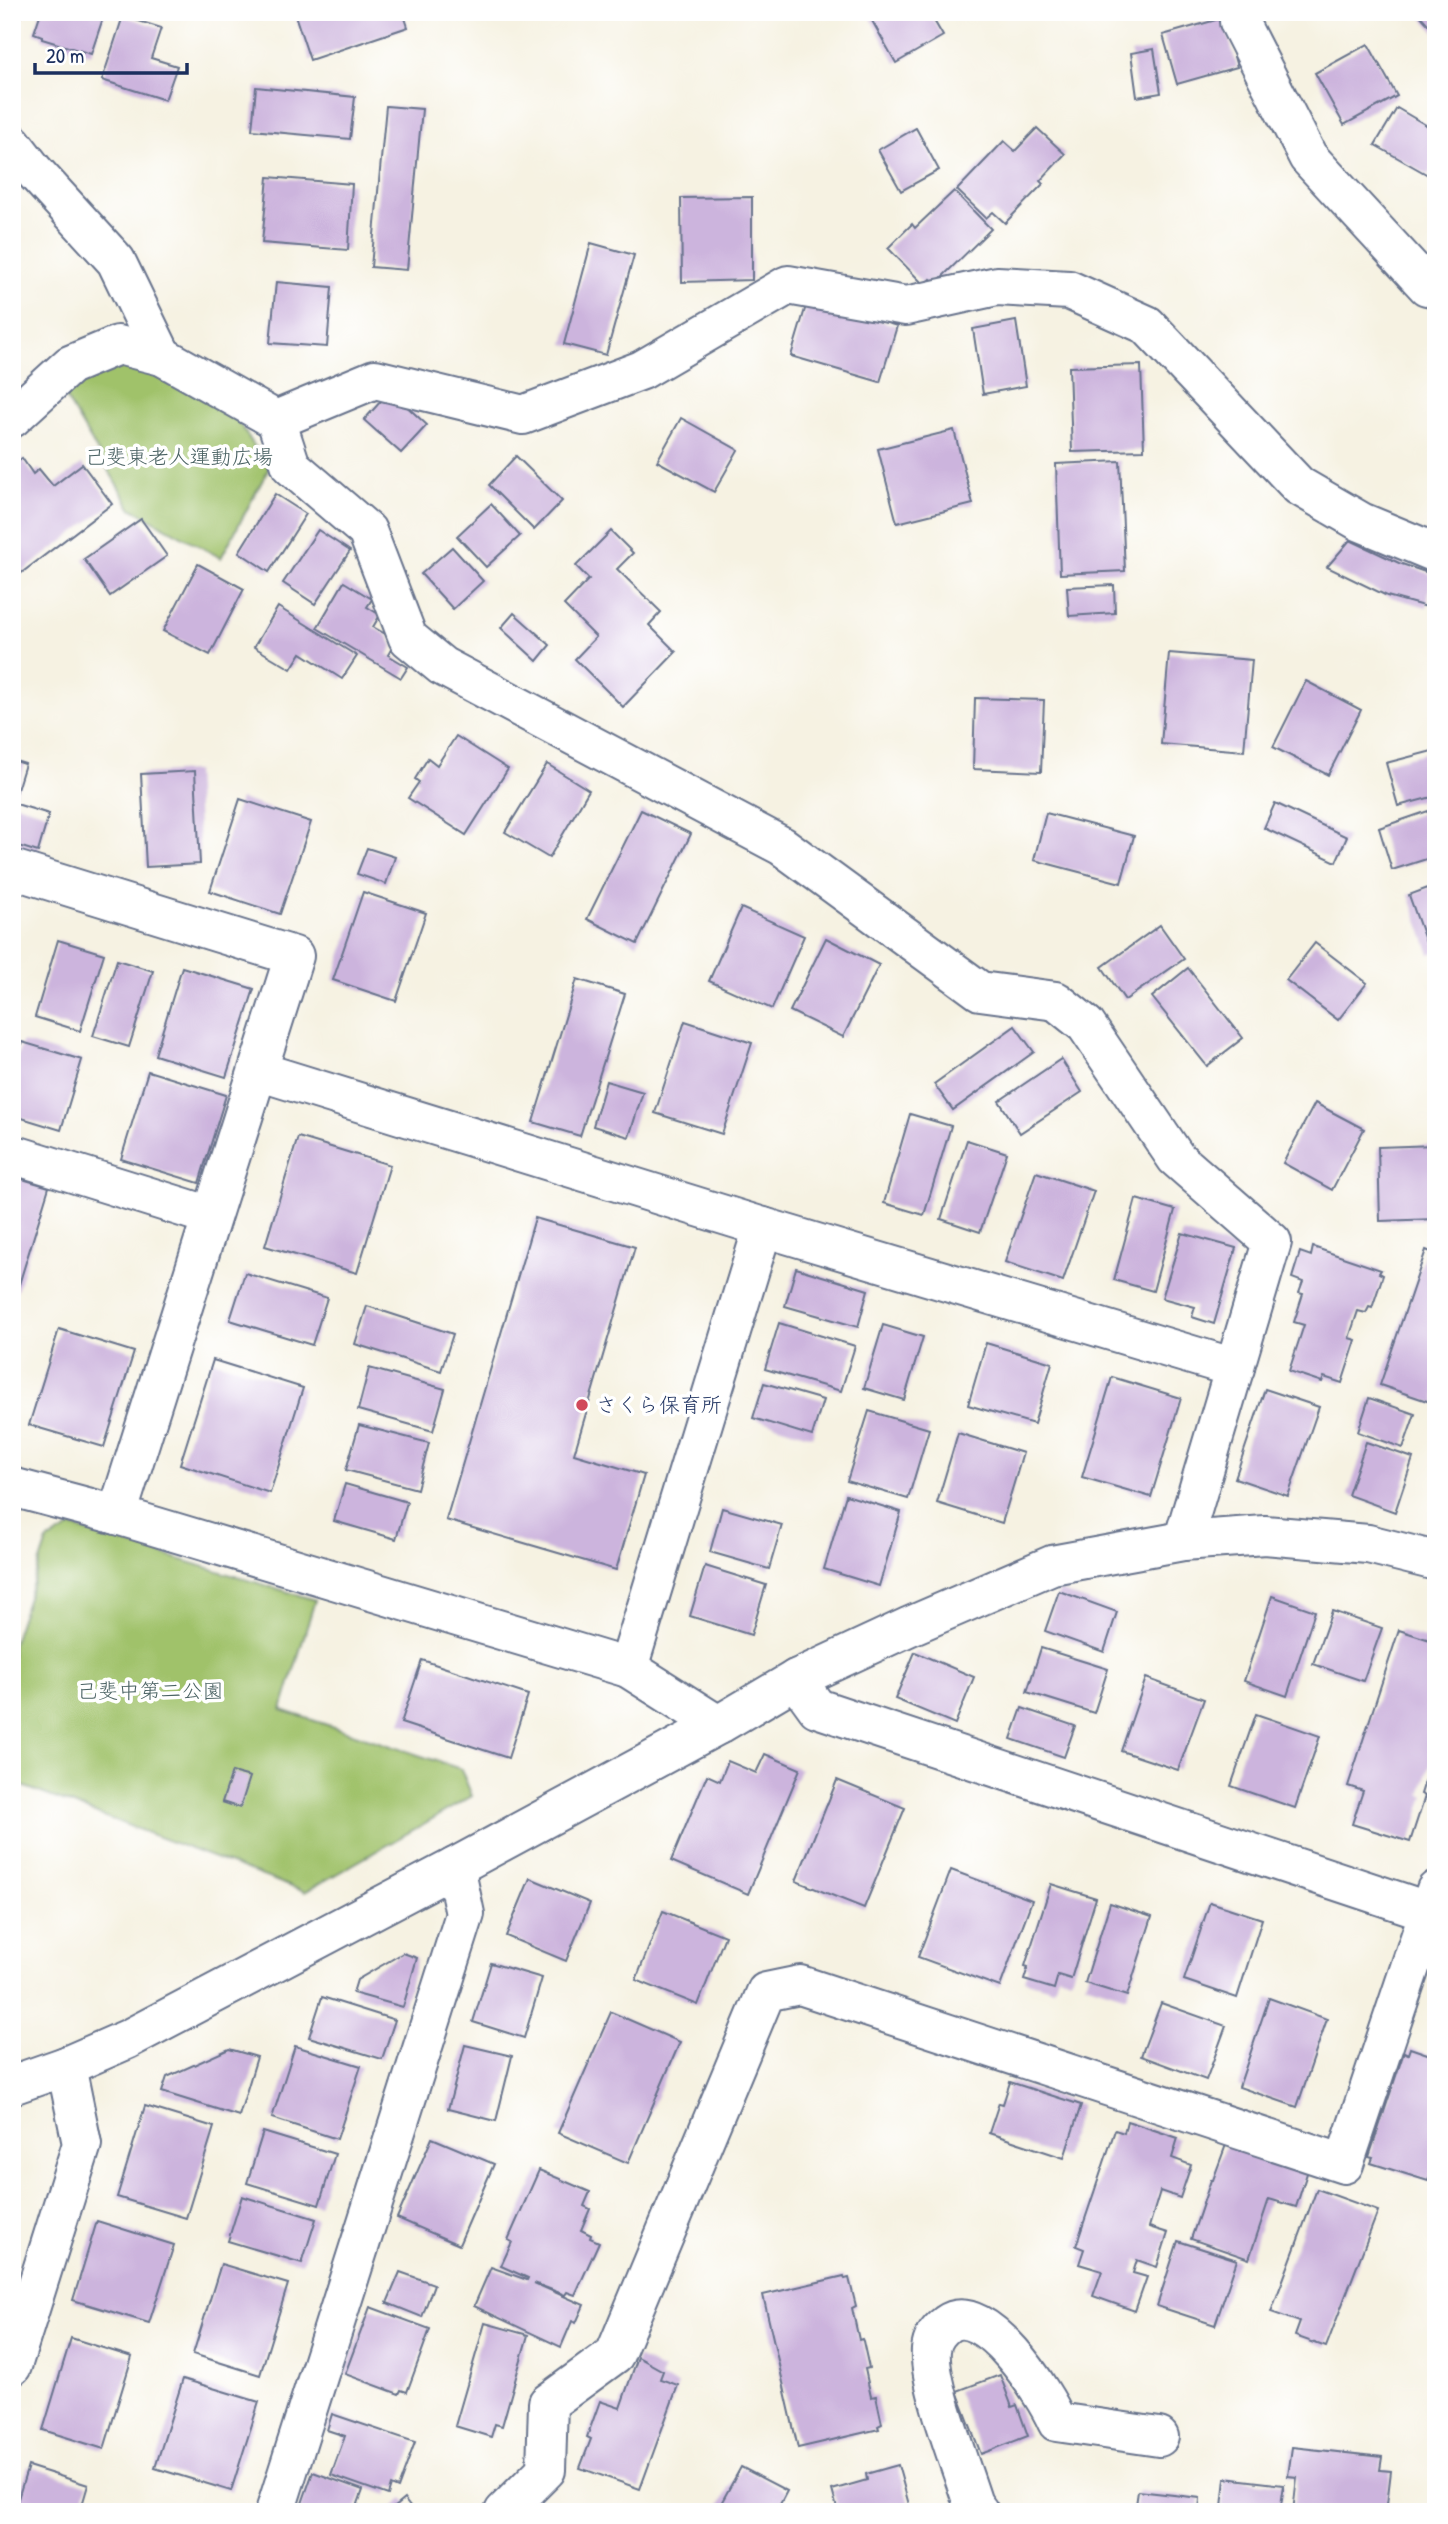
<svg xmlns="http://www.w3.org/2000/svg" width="1448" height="2524" viewBox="0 0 1448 2524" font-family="'Patrick Hand','Klee One',sans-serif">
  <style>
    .green { fill: #a0c26b; stroke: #5e7864; stroke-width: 2 }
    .building { fill: #ccb4dd }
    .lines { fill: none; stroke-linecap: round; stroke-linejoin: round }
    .minor-casing { stroke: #68738c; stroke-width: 42 }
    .minor { stroke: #fff; stroke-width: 38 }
    .poi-dot { fill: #d1495b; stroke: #fff; stroke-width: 2.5 }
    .labels { text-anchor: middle; stroke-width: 7; stroke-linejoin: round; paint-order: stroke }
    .park-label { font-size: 21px; fill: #4a6263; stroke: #fff }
    .poi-label { font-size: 21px; fill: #1b2f5e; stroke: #fff; text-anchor: start }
  </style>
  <rect width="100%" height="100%" fill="#fff"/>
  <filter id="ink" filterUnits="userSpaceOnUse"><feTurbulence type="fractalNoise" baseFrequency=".0143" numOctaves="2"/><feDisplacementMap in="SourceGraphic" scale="14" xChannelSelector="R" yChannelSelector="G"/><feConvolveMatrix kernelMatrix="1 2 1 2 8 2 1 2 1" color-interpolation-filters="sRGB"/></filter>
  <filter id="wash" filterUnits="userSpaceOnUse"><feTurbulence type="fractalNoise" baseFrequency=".00686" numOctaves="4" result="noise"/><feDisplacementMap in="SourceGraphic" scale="28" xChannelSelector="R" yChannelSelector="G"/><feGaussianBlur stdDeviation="1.57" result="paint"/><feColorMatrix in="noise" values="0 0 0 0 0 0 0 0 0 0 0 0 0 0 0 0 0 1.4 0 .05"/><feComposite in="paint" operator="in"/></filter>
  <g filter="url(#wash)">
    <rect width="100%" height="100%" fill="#f6f2e2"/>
    <g class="green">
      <path d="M121 357 227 405 269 468 221 558 131 508 61 390Z"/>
      <path d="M72 1527 315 1600 282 1710 461 1769 472 1796 305 1892 12 1782V1645L47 1541Z"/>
    </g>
    <g id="blocks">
      <g class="building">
        <path d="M12 12H22L13 41H12Z"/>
        <path d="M41 12H105L91 54 42 39V36L34 33Z"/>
        <path d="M294 12H403L408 27 310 60Z"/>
        <path d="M867 12H929L943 36 896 63Z"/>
        <path d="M1417 12H1436V33Z"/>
        <path d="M123 16 161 28 151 58 177 66 165 100 102 80Z"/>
        <path d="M1223 18 1237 67 1177 84 1163 35Z"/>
        <path d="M1368 44 1397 96 1344 125 1315 73Z"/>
        <path d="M1154 49 1161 93 1137 97 1131 53Z"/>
        <path d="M256 87 355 97 350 139 252 130Z"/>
        <path d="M386 106 422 109 407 270 371 267Z"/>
        <path d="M1397 108 1436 131V162L1428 175 1375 145Z"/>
        <path d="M916 128 939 170 901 191 878 150Z"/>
        <path d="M1037 128 1065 154 1040 181 1043 184 1005 223 993 212 986 218 957 190 1004 141 1015 151Z"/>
        <path d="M268 177 352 184 348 250 262 243Z"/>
        <path d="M954 191 991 229 936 283 931 279 925 286 888 248 912 224 915 228Z"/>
        <path d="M752 197V280L682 282 681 198Z"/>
        <path d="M591 243 634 255 606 355 564 344Z"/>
        <path d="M276 282 332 287 327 347 270 343Z"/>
        <path d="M808 299 897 326 880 382 791 356Z"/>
        <path d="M1016 321 1026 386 983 394 973 329Z"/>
        <path d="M1141 365 1144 450 1072 452 1069 367Z"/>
        <path d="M390 391 427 425 401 453 364 420Z"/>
        <path d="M681 418 738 450 714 492 657 461Z"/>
        <path d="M954 430 973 504 897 523 878 449Z"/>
        <path d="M12 456 17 462 22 458 33 474 39 469 53 486 82 464 112 504 16 577 12 572Z"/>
        <path d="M516 456 562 501 534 530 489 485Z"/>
        <path d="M1120 461 1125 571 1060 574 1056 464Z"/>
        <path d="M275 494 306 514 269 572 239 552Z"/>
        <path d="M491 504 520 536 486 567 457 536Z"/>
        <path d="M141 519 167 556 110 596 84 559Z"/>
        <path d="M318 530 350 551 315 604 283 583Z"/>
        <path d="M611 531 633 553 617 569 661 612 649 625 676 652 623 707 575 659 596 637 564 605 589 579 576 566Z"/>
        <path d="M1350 540 1399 563 1431 574 1427 607 1387 596 1327 567Z"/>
        <path d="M452 547 483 581 453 609 421 574Z"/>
        <path d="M198 564 244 589 210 655 163 631Z"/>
        <path d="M344 582 372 599 367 607 380 615 373 627 387 635 393 646 388 655 408 667 401 678 317 628Z"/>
        <path d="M1114 585 1115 613 1069 616 1067 587Z"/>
        <path d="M278 607 357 656 342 679 301 653 291 669 254 647Z"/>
        <path d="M514 613 550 645 537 661 501 628Z"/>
        <path d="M1169 653 1252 660 1244 751 1161 744Z"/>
        <path d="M1306 681 1361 710 1328 775 1273 747Z"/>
        <path d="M975 698 1044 700 1041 772 973 769Z"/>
        <path d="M456 736 508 769 466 835 408 798 419 782 415 779 428 758 437 765Z"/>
        <path d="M1436 750V796L1398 806 1386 763Z"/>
        <path d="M12 760 25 764 13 803 49 814 38 852 12 844Z"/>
        <path d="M547 764 589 790 549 858 505 832Z"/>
        <path d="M195 771 200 864 146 867 141 774Z"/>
        <path d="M240 799 311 822 280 914 210 891Z"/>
        <path d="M1275 803 1347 837 1336 862 1264 828Z"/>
        <path d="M641 810 691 834 637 944 587 919Z"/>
        <path d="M1428 811 1436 838V856L1392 870 1379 828Z"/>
        <path d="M1046 813 1134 836 1121 883 1034 860Z"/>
        <path d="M367 848 395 857 386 884 357 874Z"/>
        <path d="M1436 885V952L1430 954 1409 895Z"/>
        <path d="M363 892 426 913 396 1001 333 980Z"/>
        <path d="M741 908 804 936 772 1009 709 981Z"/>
        <path d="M1160 925 1184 959 1125 1000 1102 967Z"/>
        <path d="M826 938 879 965 843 1037 790 1011Z"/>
        <path d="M58 940 104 954 80 1031 35 1017Z"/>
        <path d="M1315 943 1367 983 1338 1020 1286 980Z"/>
        <path d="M117 960 153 971 129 1047 93 1036Z"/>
        <path d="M182 967 254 989 226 1077 155 1055Z"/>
        <path d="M1188 968 1243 1038 1207 1066 1152 997Z"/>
        <path d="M577 979 625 994 580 1136 533 1122Z"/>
        <path d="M685 1021 752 1043 722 1134 655 1113Z"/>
        <path d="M1015 1026 1034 1052 953 1110 934 1084Z"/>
        <path d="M22 1042 82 1060 61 1130 12 1115V1074Z"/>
        <path d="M1061 1059 1082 1092 1020 1133 999 1101Z"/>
        <path d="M148 1071 226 1095 199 1183 121 1159Z"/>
        <path d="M606 1081 643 1092 629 1137 593 1126Z"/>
        <path d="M1315 1103 1364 1129 1332 1190 1283 1163Z"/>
        <path d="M910 1114 951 1126 924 1215 884 1203Z"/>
        <path d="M298 1137 390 1165 357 1273 265 1246Z"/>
        <path d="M967 1140 1007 1153 980 1232 941 1219Z"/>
        <path d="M1436 1145V1219L1380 1221 1378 1147Z"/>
        <path d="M1036 1172 1094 1191 1063 1281 1005 1262Z"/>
        <path d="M12 1176 49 1187 17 1291 12 1290Z"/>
        <path d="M1136 1199 1175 1210 1153 1291 1114 1280Z"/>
        <path d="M535 1218 635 1247 574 1454 644 1475 616 1570 446 1520Z"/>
        <path d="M1182 1233 1236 1248 1214 1324 1192 1317 1195 1307 1162 1298Z"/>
        <path d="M1313 1247 1381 1270 1379 1273 1383 1275 1372 1308 1369 1307 1366 1313 1358 1311 1349 1338 1356 1340 1342 1383 1324 1377 1322 1382 1289 1371 1304 1325 1294 1322 1303 1294 1299 1293 1303 1282 1292 1278 1300 1252 1311 1256Z"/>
        <path d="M1426 1250 1436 1254V1404L1380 1385Z"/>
        <path d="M796 1268 868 1290 858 1327 785 1306Z"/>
        <path d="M245 1273 327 1298 312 1345 230 1320Z"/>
        <path d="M367 1306 453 1334 441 1371 355 1344Z"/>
        <path d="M779 1323 855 1346 841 1391 765 1369Z"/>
        <path d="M883 1325 923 1337 904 1400 864 1388Z"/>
        <path d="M59 1329 134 1352 104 1447 29 1425Z"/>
        <path d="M986 1343 1052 1363 1034 1424 968 1405Z"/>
        <path d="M213 1360 303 1388 270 1493 180 1464Z"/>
        <path d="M369 1368 445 1389 433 1431 358 1410Z"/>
        <path d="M1112 1377 1181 1398 1151 1497 1082 1477Z"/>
        <path d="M764 1383 823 1400 812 1436 753 1418Z"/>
        <path d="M1265 1389 1319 1407 1288 1496 1235 1478Z"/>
        <path d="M1369 1398 1415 1414 1403 1448 1358 1432Z"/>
        <path d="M869 1411 929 1429 908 1499 847 1481Z"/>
        <path d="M359 1425 429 1443 417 1489 346 1470Z"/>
        <path d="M958 1433 1023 1453 1002 1523 937 1503Z"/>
        <path d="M1366 1442 1413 1458 1395 1512 1348 1495Z"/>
        <path d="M345 1484 407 1502 396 1539 334 1521Z"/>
        <path d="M846 1495 901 1512 879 1586 824 1569Z"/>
        <path d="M722 1508 782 1525 769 1569 710 1552Z"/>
        <path d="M705 1566 766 1585 751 1635 690 1616Z"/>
        <path d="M1059 1591 1117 1612 1104 1652 1045 1631Z"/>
        <path d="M1272 1596 1315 1611 1287 1696 1244 1681Z"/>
        <path d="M1332 1611 1382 1628 1363 1681 1313 1664Z"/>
        <path d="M1399 1630 1436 1642V1747L1421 1794 1425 1796 1410 1842 1352 1824 1363 1791 1348 1786Z"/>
        <path d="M1041 1648 1108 1669 1094 1713 1027 1692Z"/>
        <path d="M915 1652 974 1677 955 1724 895 1699Z"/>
        <path d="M422 1660 528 1695 508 1758 401 1723Z"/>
        <path d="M1146 1678 1204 1699 1178 1770 1121 1751Z"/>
        <path d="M1022 1708 1075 1726 1064 1757 1011 1739Z"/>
        <path d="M1256 1714 1320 1736 1295 1808 1231 1786Z"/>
        <path d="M765 1754 800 1769 748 1894 671 1861 707 1775 720 1781 728 1761 756 1773Z"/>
        <path d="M232 1772 250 1777 240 1808 222 1802Z"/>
        <path d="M837 1780 905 1808 864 1908 796 1881Z"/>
        <path d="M951 1870 1032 1900 1000 1987 918 1957Z"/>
        <path d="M530 1878 590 1903 566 1961 506 1936Z"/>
        <path d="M1051 1884 1096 1898 1071 1979 1058 1975 1054 1989 1024 1980 1028 1967 1025 1966Z"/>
        <path d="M1210 1902 1262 1919 1237 1998 1184 1980Z"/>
        <path d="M1110 1903 1152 1917 1127 1996 1085 1983Z"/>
        <path d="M663 1911 725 1936 698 2005 636 1980Z"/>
        <path d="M403 1953 417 1958 403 2007 353 1993 357 1980Z"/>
        <path d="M491 1963 542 1978 524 2038 473 2022Z"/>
        <path d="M322 1997 395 2020 382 2059 309 2037Z"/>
        <path d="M1269 1998 1327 2019 1297 2107 1239 2087Z"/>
        <path d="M1161 2003 1226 2026 1206 2080 1141 2056Z"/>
        <path d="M611 2012 680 2042 628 2163 558 2133Z"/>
        <path d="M465 2045 512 2056 496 2121 448 2109Z"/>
        <path d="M295 2046 361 2066 337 2139 272 2118Z"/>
        <path d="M1410 2048 1436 2057V2159L1428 2181 1371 2163 1373 2158 1369 2157 1404 2052 1408 2054Z"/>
        <path d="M229 2049 257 2057 239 2116 162 2092 167 2077Z"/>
        <path d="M1010 2082 1081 2105 1064 2158 989 2133 999 2103 1003 2104Z"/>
        <path d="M145 2106 214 2127 186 2218 117 2197Z"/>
        <path d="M1127 2121 1178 2138 1172 2158 1191 2165 1180 2198 1160 2191 1149 2227 1168 2233 1157 2267 1137 2260 1133 2273 1147 2277 1135 2311 1093 2296 1102 2271 1079 2264 1084 2249 1076 2246 1115 2130 1124 2133Z"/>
        <path d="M263 2132 335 2154 319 2205 247 2183Z"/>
        <path d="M432 2138 494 2164 459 2245 397 2218Z"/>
        <path d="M1227 2142 1308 2170 1296 2207 1269 2199 1249 2259 1191 2239 1211 2180H1213Z"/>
        <path d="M539 2170 590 2192 584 2206 590 2209 581 2230 591 2235 590 2238 599 2242 575 2295 567 2292 565 2295 534 2283 584 2305 576 2323 572 2321 561 2347 474 2306 491 2267 527 2280 528 2278 501 2266 512 2242 508 2240Z"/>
        <path d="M1317 2189 1378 2211 1326 2347 1295 2336 1300 2322 1271 2312Z"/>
        <path d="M242 2196 316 2219 302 2263 228 2241Z"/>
        <path d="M97 2221 174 2245 149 2323 73 2300Z"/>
        <path d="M1178 2241 1237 2260 1215 2325 1157 2306Z"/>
        <path d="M221 2264 288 2284 260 2375 193 2354Z"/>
        <path d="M400 2272 434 2284 422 2317 387 2303Z"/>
        <path d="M844 2276 845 2279 849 2278 856 2306 852 2308 859 2340 862 2339 863 2341 869 2368 865 2369 871 2397 876 2396 882 2424 878 2426 879 2429 798 2448 763 2295Z"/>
        <path d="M370 2307 430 2329 407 2392 401 2390 399 2394 345 2374Z"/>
        <path d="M485 2323 528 2335 502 2426 495 2424 491 2437 455 2426Z"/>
        <path d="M71 2338 132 2357 104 2449 43 2430Z"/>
        <path d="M638 2357 663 2371 660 2379 678 2385 640 2489 580 2468 591 2439 587 2437 600 2401 620 2408Z"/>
        <path d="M1000 2375 1012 2407 1017 2405 1028 2436 981 2454 957 2391Z"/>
        <path d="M183 2379 259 2402 231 2491 155 2468Z"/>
        <path d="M332 2414 415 2442 398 2488 391 2485 388 2495 331 2475 345 2436 327 2430Z"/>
        <path d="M1292 2447 1382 2457 1380 2470 1391 2471 1386 2512H1293L1297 2477 1288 2476Z"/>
        <path d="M898 2465 911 2512H838L832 2490 867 2480 866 2474Z"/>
        <path d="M28 2466 88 2485 80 2512H14Z"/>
        <path d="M741 2467 787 2491 778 2508 785 2512H720L722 2508 719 2507Z"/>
        <path d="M313 2472 363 2490 355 2512H299Z"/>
        <path d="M1225 2478 1284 2485 1280 2512 1222 2507Z"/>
        <path d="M1138 2491 1200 2498 1199 2512H1135Z"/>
        <path d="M404 2499 414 2512H388Z"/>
      </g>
    </g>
  </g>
  <g filter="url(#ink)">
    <use href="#blocks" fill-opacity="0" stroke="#68738c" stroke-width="2"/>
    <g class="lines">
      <g class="minor-casing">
        <g id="minor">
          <path d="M1240 12 1239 22 1308 157 1427 286 1436 288"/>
          <path d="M12 143 33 170 116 261 162 356"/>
          <path d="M12 418 70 365 118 345 162 356 276 420 375 379 523 415 642 370 788 285 906 306 997 286 1069 290 1147 325 1299 486 1361 522 1436 553"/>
          <path d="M276 420 291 466 367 531 408 638 442 666 782 846 980 991 1056 1001 1086 1025 1176 1158 1272 1242 1183 1541"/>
          <path d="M12 869 294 956 117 1515"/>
          <path d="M258 1071 763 1227 1235 1368"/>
          <path d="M12 1154 211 1216"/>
          <path d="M12 1487 117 1515 628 1668 718 1725"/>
          <path d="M628 1668 763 1227"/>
          <path d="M796 1679 817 1708 1436 1914"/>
          <path d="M12 2085 66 2066 128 2039 455 1867 718 1725 796 1679 908 1627 1052 1565 1183 1541 1265 1535 1368 1544 1436 1561"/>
          <path d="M12 2366 82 2144 66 2066"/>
          <path d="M275 2512 465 1914 455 1867"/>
          <path d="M504 2512 546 2470 548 2403 615 2354 766 1992 800 1985 1344 2164 1436 1890"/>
          <path d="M979 2512 973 2504C962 2468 928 2384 931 2350 932 2339 939 2330 947 2324 984 2298 1045 2394 1057 2422L1159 2437"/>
        </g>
      </g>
      <use href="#minor" class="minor"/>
    </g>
  </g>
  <circle class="poi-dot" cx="582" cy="1405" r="7"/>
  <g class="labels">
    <g class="park-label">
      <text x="179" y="464">己斐東老人運動広場</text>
      <text x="150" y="1698">己斐中第二公園</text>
    </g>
    <g class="poi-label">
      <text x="596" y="1412">さくら保育所</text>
    </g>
  </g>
  <rect width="1448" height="2524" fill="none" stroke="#fff" stroke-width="42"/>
  <path d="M35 63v10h152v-10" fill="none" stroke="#1b2f5e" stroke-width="3.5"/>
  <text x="46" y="63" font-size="21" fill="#1b2f5e" stroke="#ffffff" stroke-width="5" paint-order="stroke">20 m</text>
</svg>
